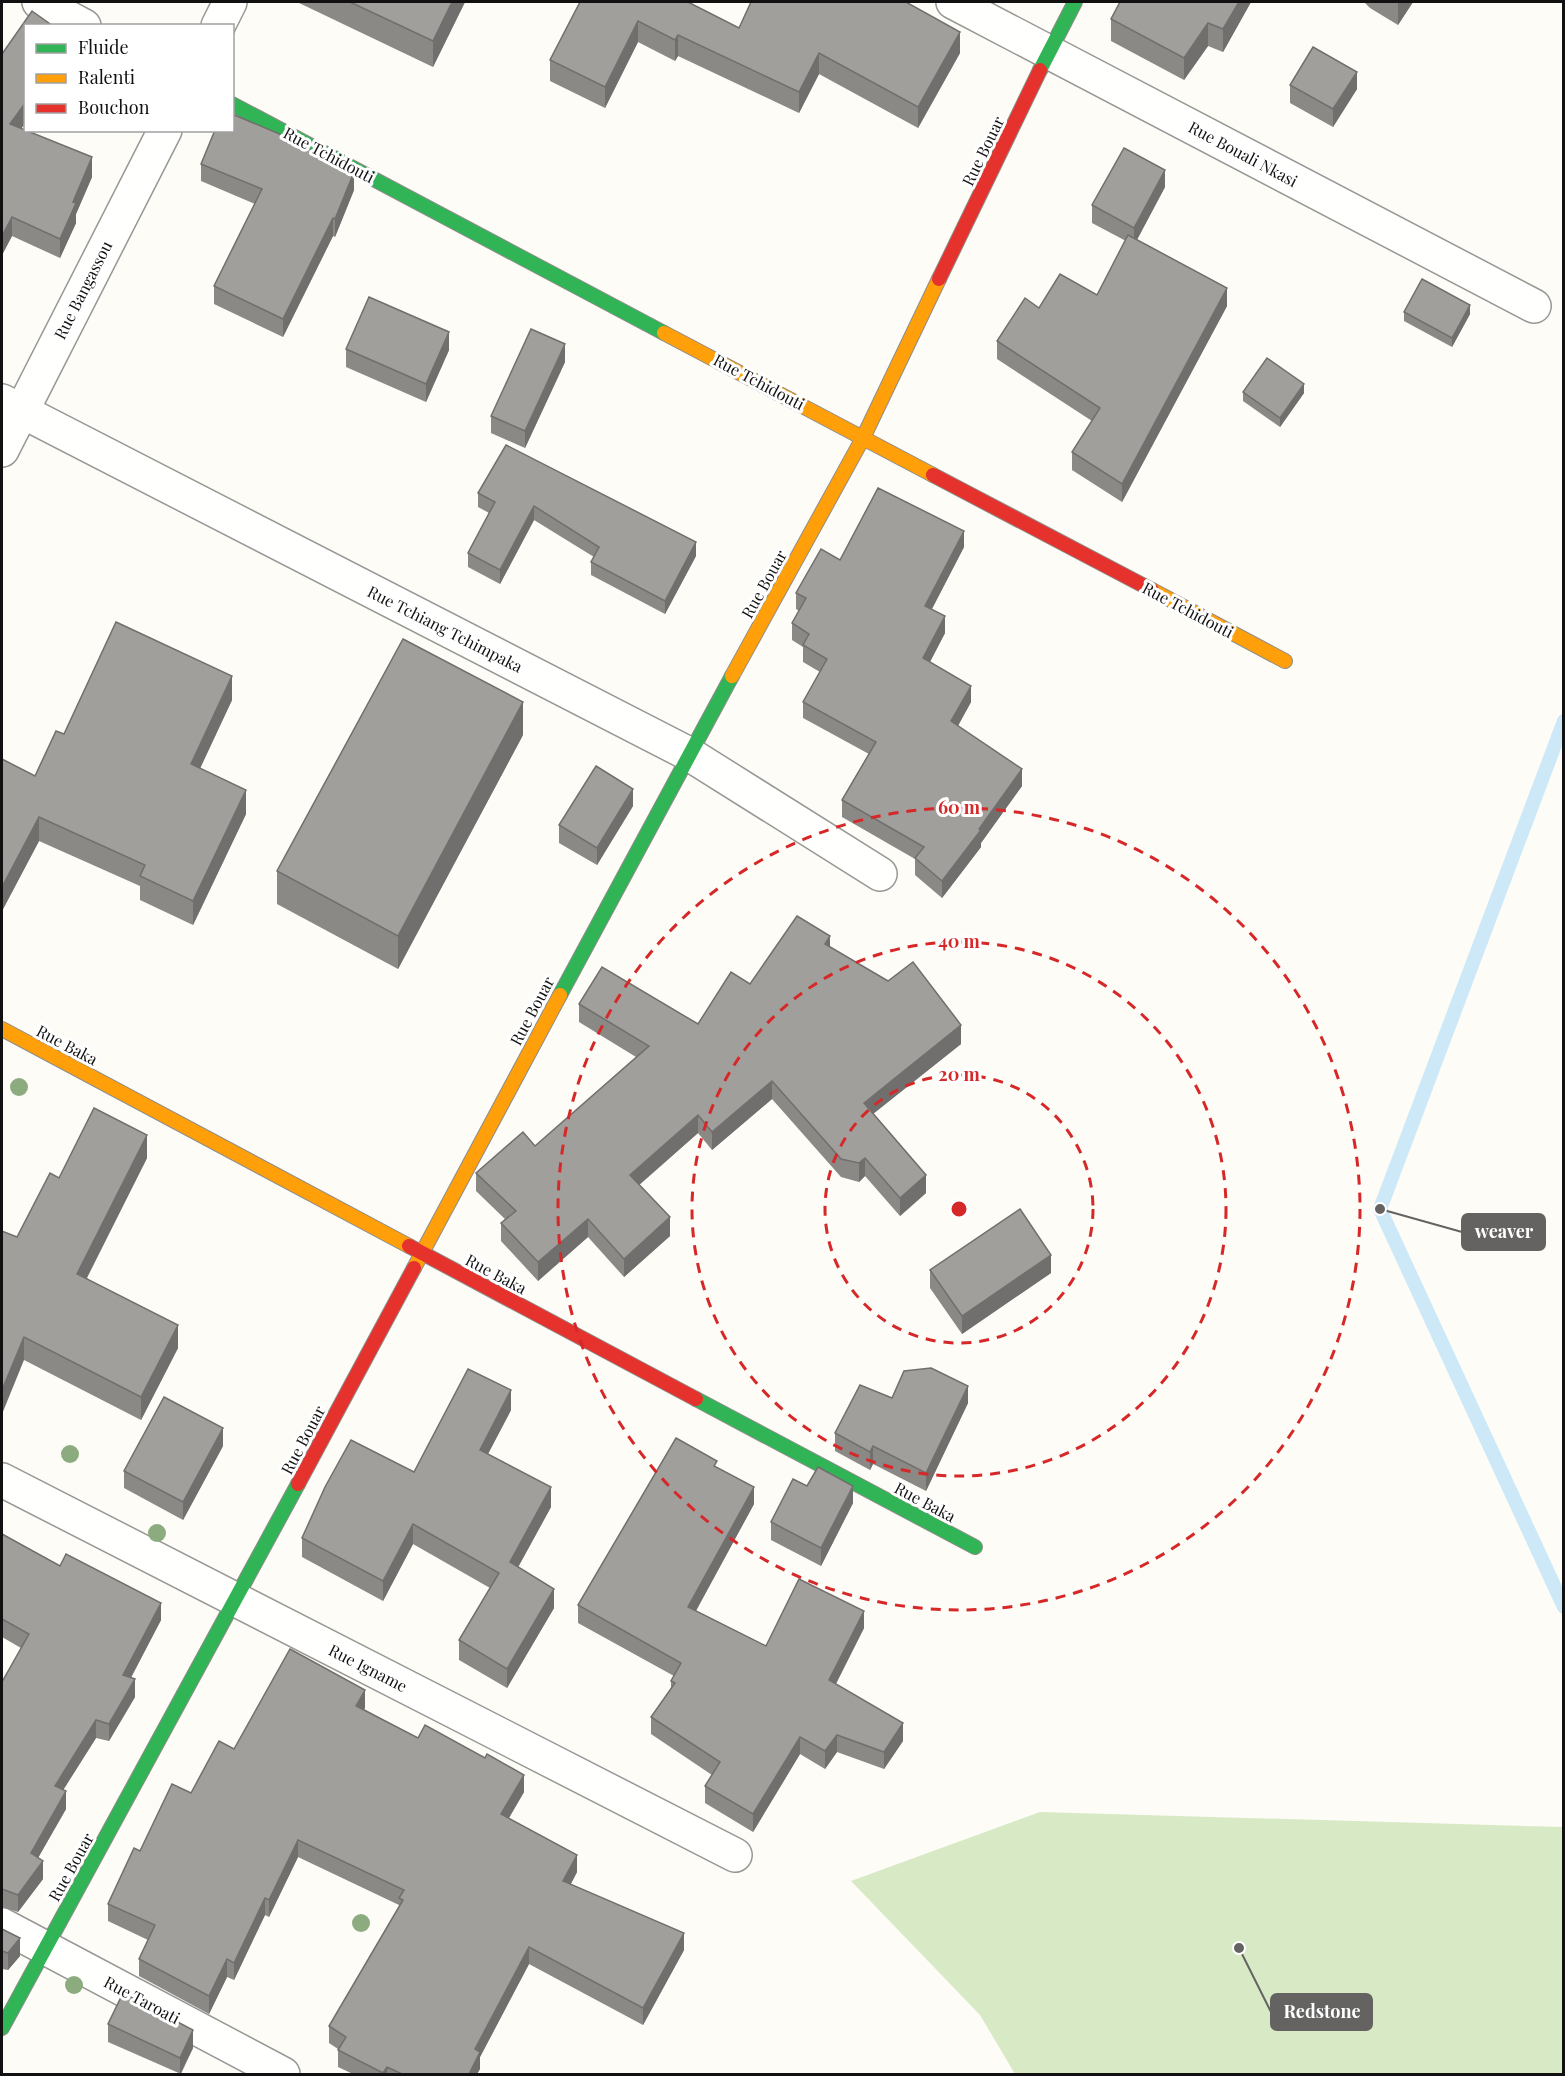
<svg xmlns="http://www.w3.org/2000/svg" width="1565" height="2076" viewBox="0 0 1565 2076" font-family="'Playfair Display',serif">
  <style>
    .forest { fill: #d8eac5 }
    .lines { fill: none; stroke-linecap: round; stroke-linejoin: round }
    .stream { stroke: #cde8f7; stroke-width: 14 }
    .street-casing { stroke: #979795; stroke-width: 36 }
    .fast-casing { stroke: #8e8d8b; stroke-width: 16 }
    .slow-casing { stroke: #8e8d8b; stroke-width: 16 }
    .jam-casing { stroke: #8e8d8b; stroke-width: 16 }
    .street { stroke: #fffffe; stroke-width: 33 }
    .fast { stroke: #30b455; stroke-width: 14 }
    .slow { stroke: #ff9f0a; stroke-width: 14 }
    .jam { stroke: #e5322d; stroke-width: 14 }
    .tree { fill: #8cac80 }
    .wall { fill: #8a8986 }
    .shaded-wall { fill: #716f6d }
    .building { fill: #a19f9c; stroke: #716f6d; stroke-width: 1.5 }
    .ring { fill: none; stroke: #d62828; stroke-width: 3; stroke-dasharray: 10 8 }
    .labels { text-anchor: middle; stroke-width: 6; stroke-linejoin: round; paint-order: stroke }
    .street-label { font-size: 16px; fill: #111; stroke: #fff }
    .centre { fill: #d62828; stroke: #fff; stroke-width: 3 }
    .ring-label { font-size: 18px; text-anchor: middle; font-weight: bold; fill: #d62828; stroke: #fff; stroke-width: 6; stroke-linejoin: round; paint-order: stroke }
    .leader { fill: none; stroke: #646362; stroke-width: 2 }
    .callout-dot { fill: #646362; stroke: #fff; stroke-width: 2 }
    .callout { fill: #646362; stroke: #646362; stroke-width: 2 }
    .callout-label { font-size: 18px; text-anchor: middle; font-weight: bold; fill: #fff }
  </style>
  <rect width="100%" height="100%" fill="#fdfcf7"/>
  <path class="forest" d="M1040 1812 1563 1827V2074H1015L980 2015 851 1881Z"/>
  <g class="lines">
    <path class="stream" d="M1564 721 1380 1209 1564 1607"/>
    <g class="street-casing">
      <g id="street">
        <path d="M39 2 84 26"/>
        <path d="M953 2 1534 306"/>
        <path d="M218 26 230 2"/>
        <path d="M2 401 689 754 880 874"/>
        <path d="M2 450 165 130"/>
        <path d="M2 1480 735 1855"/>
        <path d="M2 1925 283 2074"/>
      </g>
    </g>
    <g class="fast-casing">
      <g id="fast">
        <path d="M1040 70 1075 2"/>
        <path d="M232 104 664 333"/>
        <path d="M560 995 732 676"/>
        <path d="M696 1399 975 1547"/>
        <path d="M2 2028 298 1484"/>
      </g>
    </g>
    <g class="slow-casing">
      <g id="slow">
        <path d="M664 333 933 475"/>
        <path d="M1152 590 1285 661"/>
        <path d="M732 676 863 438 939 279"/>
        <path d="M2 1029 409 1246"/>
        <path d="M414 1268 560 995"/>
      </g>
    </g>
    <g class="jam-casing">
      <g id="jam">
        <path d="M939 279 1040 70"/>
        <path d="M933 475 1152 590"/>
        <path d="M409 1246 696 1399"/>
        <path d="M298 1484 414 1268"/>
      </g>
    </g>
    <use href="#street" class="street"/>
    <use href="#fast" class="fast"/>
    <use href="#slow" class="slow"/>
    <use href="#jam" class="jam"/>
  </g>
  <g class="tree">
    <circle cx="19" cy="1087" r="9"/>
    <circle cx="70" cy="1454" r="9"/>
    <circle cx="157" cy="1533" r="9"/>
    <circle cx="361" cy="1923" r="9"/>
    <circle cx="74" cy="1985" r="9"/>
  </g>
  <g class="wall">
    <path d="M297 2H465L433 67Z"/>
    <path d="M580 2 739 28 960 53 918 128 819 74 799 113 678 56 675 61 638 42 605 108 550 81V60Z"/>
    <path d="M1120 2H1251L1223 52 1208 46 1184 80 1111 41V19Z"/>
    <path d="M1364 2H1413L1398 25 1370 8Z"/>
    <path d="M26 26V122L21 129 92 177 76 214V223L60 258 12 236 2 255V54Z"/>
    <path d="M1290 85 1357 89 1333 127 1290 103Z"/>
    <path d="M201 164 354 190 335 237 333 236 283 337 214 304V286L255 204 201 181Z"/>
    <path d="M1165 187 1137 240 1227 306 1122 502 1072 470V452L1092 421 997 359V341L1039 308 1097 295 1126 241 1092 223V205Z"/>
    <path d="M1404 312 1470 314 1452 347 1404 321Z"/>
    <path d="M346 349 449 350 426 402 346 367Z"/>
    <path d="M565 362 525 448 491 433V416Z"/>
    <path d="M1243 392 1304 393 1280 427 1243 401Z"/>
    <path d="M506 445 696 556 665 614 591 575V562L594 557 534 520 500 584 468 567V553L489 513 478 507V493Z"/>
    <path d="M964 547 932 609 945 633 930 662 971 702 958 726 1022 786 981 843V847L942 898 915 875V859L842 817V800L869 754 803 718V702L820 672 803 662V647L792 640V623L799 611 796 609V593L840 560Z"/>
    <path d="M232 700 200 768 246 814 193 925 140 900V886L39 841 2 911V759L35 776 64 734Z"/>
    <path d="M523 735 398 969 277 904V871Z"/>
    <path d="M633 806 597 865 559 843V825Z"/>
    <path d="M830 947 961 1044 873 1114 926 1193 900 1216 865 1176 859 1182 841 1177 772 1099 712 1150 698 1133 639 1185 670 1236 624 1277 588 1237 538 1281 501 1241V1223L505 1219 476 1191V1173L535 1146 636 1057 579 1022V1004L698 1024 750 984Z"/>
    <path d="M147 1158 87 1278 178 1348 141 1420 24 1360 17 1237 59 1178Z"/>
    <path d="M930 1270 1051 1273 962 1334 930 1288Z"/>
    <path d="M892 1398 968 1403 926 1491 873 1464 870 1470 835 1451V1433Z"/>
    <path d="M511 1410 488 1454 551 1507 518 1567 554 1608 507 1688 459 1660V1640L490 1588 413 1544 383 1601 302 1557V1538L414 1472Z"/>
    <path d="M223 1446 183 1520 124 1488V1471Z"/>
    <path d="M717 1467 754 1504 696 1611 766 1646 864 1628 836 1684 903 1741 884 1769 837 1752 825 1769 800 1754 753 1832 705 1803V1786L712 1775 651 1734V1717L671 1689V1681L674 1676 578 1623V1605Z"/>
    <path d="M807 1486 853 1503 821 1566 771 1540V1522Z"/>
    <path d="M2 1534 161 1620 131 1678 135 1697 109 1741 96 1738 63 1790 66 1809 38 1858 43 1879 18 1912 2 1907V1682L21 1648 2 1637Z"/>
    <path d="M365 1708 364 1709 418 1738 524 1792 509 1818 577 1872 571 1884 684 1950 643 2025 529 1964 480 2057V2069L477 2074H353L338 2067V2049L329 2043V2026L399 1907V1905L298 1857 269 1917 265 1915 234 1980 227 1977 209 2014 139 1976V1959L148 1940 108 1921V1904L140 1851 191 1793 234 1749Z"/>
    <path d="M2 1929 20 1956 8 1970 2 1969Z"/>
    <path d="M108 2024 193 2048 181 2074 108 2042Z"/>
  </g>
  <g class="shaded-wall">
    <path d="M452 2H465L433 67V41Z"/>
    <path d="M1239 2H1251L1223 52V29Z"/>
    <path d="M1398 2H1413L1398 25Z"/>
    <path d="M638 21V42L605 108V87Z"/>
    <path d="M1208 23V46L1184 80V58Z"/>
    <path d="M960 32V53L918 128V107Z"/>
    <path d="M678 35V56L675 61V40Z"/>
    <path d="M819 53V74L799 113V92Z"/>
    <path d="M1357 72V89L1333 127V109Z"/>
    <path d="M26 102V122L10 144V124Z"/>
    <path d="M92 157V177L76 214V223L60 258V239L73 202Z"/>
    <path d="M1165 170V187L1134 245V228Z"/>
    <path d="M354 172V190L335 237V219Z"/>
    <path d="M12 217V236L2 255V236Z"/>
    <path d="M333 218V236L283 337V319Z"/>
    <path d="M1227 288V306L1122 502V484Z"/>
    <path d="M1470 305V314L1452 347V338Z"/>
    <path d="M449 332V350L426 402V384Z"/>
    <path d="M565 344V362L525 448V431Z"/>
    <path d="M1304 384V393L1280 427V418Z"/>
    <path d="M534 506V520L500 584V570Z"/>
    <path d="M964 531V547L925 622V606Z"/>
    <path d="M696 542V556L665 614V601Z"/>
    <path d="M945 616V633L923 675V658Z"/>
    <path d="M232 676V700L191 788V764Z"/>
    <path d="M971 686V702L951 738V721Z"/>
    <path d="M523 702V735L398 969V936Z"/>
    <path d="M1022 769V786L981 843V847L942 898V881Z"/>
    <path d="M633 789V806L597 865V848Z"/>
    <path d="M246 790V814L193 925V901Z"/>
    <path d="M39 817V841L2 911V887Z"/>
    <path d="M830 936V954L825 944Z"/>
    <path d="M961 1025V1044L864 1121V1103Z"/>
    <path d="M772 1081V1099L712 1150V1132Z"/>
    <path d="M698 1115V1133L630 1193V1175Z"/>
    <path d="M147 1135V1158L77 1297V1274Z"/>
    <path d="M865 1158V1176L859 1182V1163Z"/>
    <path d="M926 1175V1193L900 1216V1198Z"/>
    <path d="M670 1217V1236L624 1277V1259Z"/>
    <path d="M588 1219V1237L538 1281V1262Z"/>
    <path d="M1051 1255V1273L962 1334V1316Z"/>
    <path d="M178 1325V1348L141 1420V1397Z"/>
    <path d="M24 1337V1360L2 1414V1390Z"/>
    <path d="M968 1386V1403L926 1491V1473Z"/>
    <path d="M511 1390V1410L480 1469V1450Z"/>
    <path d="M223 1428V1446L183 1520V1502Z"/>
    <path d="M873 1446V1464L870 1470V1452Z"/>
    <path d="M853 1486V1503L821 1566V1548Z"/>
    <path d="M551 1487V1507L510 1582V1562Z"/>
    <path d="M754 1487V1504L688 1625V1607Z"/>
    <path d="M413 1524V1544L383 1601V1581Z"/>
    <path d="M554 1589V1608L507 1688V1669Z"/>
    <path d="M161 1603V1620L123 1692V1675Z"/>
    <path d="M864 1611V1628L829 1697V1680Z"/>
    <path d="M135 1679V1697L109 1741V1724Z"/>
    <path d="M365 1690V1708L356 1723V1706Z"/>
    <path d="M96 1720V1738L55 1803V1786Z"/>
    <path d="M903 1723V1741L884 1769V1752Z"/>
    <path d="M837 1735V1752L825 1769V1751Z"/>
    <path d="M800 1737V1754L753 1832V1814Z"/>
    <path d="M524 1775V1792L501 1831V1814Z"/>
    <path d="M66 1791V1809L31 1870V1853Z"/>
    <path d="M298 1840V1857L269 1917V1900Z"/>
    <path d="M577 1855V1872L563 1898V1881Z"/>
    <path d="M43 1861V1879L18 1912V1895Z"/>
    <path d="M265 1898V1915L234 1980V1963Z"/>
    <path d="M684 1933V1950L643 2025V2008Z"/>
    <path d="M20 1938V1956L8 1970V1953Z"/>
    <path d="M529 1947V1964L480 2057V2069L477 2074H469L475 2049Z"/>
    <path d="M227 1959V1977L209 2014V1996Z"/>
    <path d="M193 2030V2048L180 2074V2058Z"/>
    <path d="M387 2067V2074H383V2073Z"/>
  </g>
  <g class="building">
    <path d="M350 2H452L433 41Z"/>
    <path d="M580 2H688L739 28 751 2H906L960 32 918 107 819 53 799 92 678 35 675 40 638 21 605 87 550 60Z"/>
    <path d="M1120 2H1239L1223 29 1208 23 1184 58 1111 19Z"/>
    <path d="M32 11 53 26H26V102L10 124 92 157 73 202 76 203 60 239 12 217 2 236V54Z"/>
    <path d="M1313 47 1357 72 1333 109 1290 85Z"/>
    <path d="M232 114 289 138 354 172 335 219 333 218 283 319 214 286 262 189 201 164 215 130H232Z"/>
    <path d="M1124 148 1165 170 1134 228 1092 205Z"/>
    <path d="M1128 235 1227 288 1122 484 1072 452 1100 408 997 341 1025 298 1039 308 1060 274 1097 295Z"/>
    <path d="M1422 279 1470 305 1452 338 1404 312Z"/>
    <path d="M369 297 449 332 426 384 346 349Z"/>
    <path d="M531 329 565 344 525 431 491 416Z"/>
    <path d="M1267 358 1304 384 1280 418 1243 392Z"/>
    <path d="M506 445 696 542 665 601 591 562 599 547 534 506 500 570 468 553 495 502 478 493Z"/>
    <path d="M878 488 964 531 925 606 945 616 923 658 971 686 951 721 1022 769 979 829 981 830 942 881 915 858 924 847 842 800 876 742 803 702 827 659 803 645 809 634 792 623 806 598 796 593 821 549 840 560Z"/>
    <path d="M116 622 232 676 191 764 246 790 193 901 140 876 145 865 39 817 2 887V759L35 776 56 731 64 734Z"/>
    <path d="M403 639 523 702 398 936 277 871Z"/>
    <path d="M596 766 633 789 597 848 559 825Z"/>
    <path d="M797 916 830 936 825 944 888 981 913 962 961 1025 864 1103 926 1175 900 1198 865 1158 859 1163 841 1159 772 1081 712 1132 698 1115 630 1175 670 1217 624 1259 588 1219 538 1262 501 1223 516 1211 476 1173 523 1132 535 1146 649 1046 579 1004 602 967 698 1024 731 972 750 984Z"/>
    <path d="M94 1108 147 1135 77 1274 178 1325 141 1397 24 1337 2 1390V1231L17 1237 50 1173 59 1178Z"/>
    <path d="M1020 1209 1051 1255 962 1316 930 1270Z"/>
    <path d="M931 1368 968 1386 926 1473 873 1446 870 1452 835 1433 860 1385 892 1398 904 1371Z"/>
    <path d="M468 1369 511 1390 480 1450 551 1487 510 1562 554 1589 507 1669 459 1640 499 1573 413 1524 383 1581 302 1538 325 1487 351 1440 414 1472Z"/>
    <path d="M164 1397 223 1428 183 1502 124 1471Z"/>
    <path d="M676 1438 717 1461 714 1466 754 1487 688 1607 766 1646 799 1579 864 1611 829 1680 903 1723 884 1752 837 1735 825 1751 800 1737 753 1814 705 1786 720 1762 651 1717 675 1683 671 1681 681 1663 578 1605Z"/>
    <path d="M818 1467 853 1486 821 1548 771 1522 793 1479 807 1486Z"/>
    <path d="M2 1534 60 1566 66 1554 161 1603 123 1675 135 1679 109 1724 96 1720 55 1786 66 1791 31 1853 43 1861 18 1895 2 1889V1682L29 1634 2 1619Z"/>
    <path d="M290 1649 365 1690 356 1706 418 1738 425 1725 485 1758 487 1754 524 1775 501 1814 577 1855 563 1881 684 1933 643 2008 529 1947 475 2049 480 2052 469 2074H402L387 2067 383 2073 338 2050 346 2037 329 2026 403 1900 399 1898 404 1890 298 1840 269 1900 265 1898 234 1963 227 1959 209 1996 139 1959 155 1925 108 1904 134 1848 140 1851 172 1784 191 1793 219 1741 234 1749Z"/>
    <path d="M2 1929 20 1938 8 1953 2 1951Z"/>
    <path d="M123 1993 193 2030 180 2058 108 2024Z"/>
  </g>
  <g class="ring">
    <circle cx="959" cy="1209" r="134"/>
    <circle cx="959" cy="1209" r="267"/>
    <circle cx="959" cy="1209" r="401"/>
  </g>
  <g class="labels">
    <g class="street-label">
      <text transform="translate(983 151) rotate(-64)" y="6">Rue Bouar</text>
      <text transform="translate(1243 154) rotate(28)" y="6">Rue Bouali Nkasi</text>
      <text transform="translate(329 155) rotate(28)" y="6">Rue Tchidouti</text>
      <text transform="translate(83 290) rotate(-63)" y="6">Rue Bangassou</text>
      <text transform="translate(759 382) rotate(28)" y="6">Rue Tchidouti</text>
      <text transform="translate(764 584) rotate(-61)" y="6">Rue Bouar</text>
      <text transform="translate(1188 610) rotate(28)" y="6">Rue Tchidouti</text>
      <text transform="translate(445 629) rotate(27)" y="6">Rue Tchiang Tchimpaka</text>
      <text transform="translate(532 1011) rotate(-62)" y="6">Rue Bouar</text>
      <text transform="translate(67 1045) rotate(28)" y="6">Rue Baka</text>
      <text transform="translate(496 1274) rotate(28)" y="6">Rue Baka</text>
      <text transform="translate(303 1440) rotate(-62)" y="6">Rue Bouar</text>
      <text transform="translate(925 1502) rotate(28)" y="6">Rue Baka</text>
      <text transform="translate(368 1668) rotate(27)" y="6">Rue Igname</text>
      <text transform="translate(71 1867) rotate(-61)" y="6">Rue Bouar</text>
      <text transform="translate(142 2000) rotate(28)" y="6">Rue Taroati</text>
    </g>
  </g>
  <circle cx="959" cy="1209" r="9" class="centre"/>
  <g class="ring-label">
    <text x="959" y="814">60 m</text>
    <text x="959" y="948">40 m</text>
    <text x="959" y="1081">20 m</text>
  </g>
  <path class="leader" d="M1380 1209L1462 1232M1239 1948L1271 2012"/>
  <g class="callout-dot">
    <circle cx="1380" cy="1209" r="6"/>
    <circle cx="1239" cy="1948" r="6"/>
  </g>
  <g class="callout">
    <rect x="1462" y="1214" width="83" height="36" rx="6"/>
    <rect x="1271" y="1994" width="101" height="36" rx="6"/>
  </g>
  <g class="callout-label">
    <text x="1504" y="1238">weaver</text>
    <text x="1322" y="2018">Redstone</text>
  </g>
  <rect width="1565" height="2076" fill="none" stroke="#111111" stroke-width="6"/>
  <rect x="24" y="24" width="210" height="108" fill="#ffffff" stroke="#a0a0a0" stroke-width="1.5"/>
  <rect x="36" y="44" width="30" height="9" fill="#30b455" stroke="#a0a0a0" stroke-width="1.5"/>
  <text x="78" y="54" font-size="18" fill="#111111">Fluide</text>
  <rect x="36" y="74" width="30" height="9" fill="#ff9f0a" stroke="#a0a0a0" stroke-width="1.5"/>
  <text x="78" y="84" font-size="18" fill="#111111">Ralenti</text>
  <rect x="36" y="104" width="30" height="9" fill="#e5322d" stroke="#a0a0a0" stroke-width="1.5"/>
  <text x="78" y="114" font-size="18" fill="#111111">Bouchon</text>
</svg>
